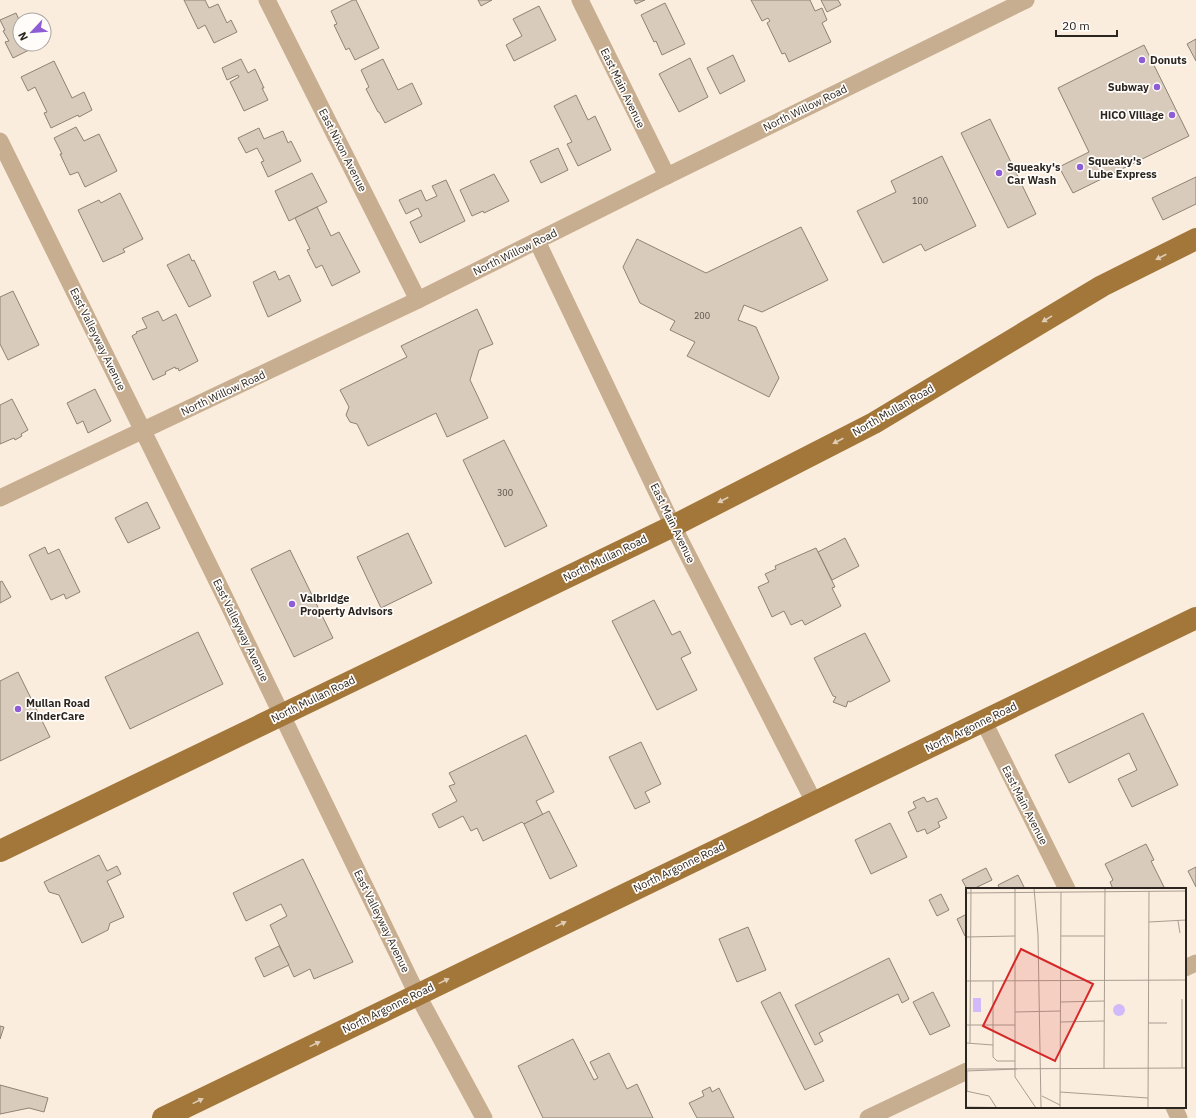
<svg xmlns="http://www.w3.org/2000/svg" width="1196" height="1118" viewBox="0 0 1196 1118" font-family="'IBM Plex Sans',sans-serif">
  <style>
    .building { fill: #d9cbbb; stroke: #8e8273 }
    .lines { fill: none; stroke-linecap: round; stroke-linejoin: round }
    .street { stroke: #c7ae90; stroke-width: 17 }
    .primary { stroke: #a3763a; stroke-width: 22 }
    .oneway { fill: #dfcdb6 }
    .poi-dot { fill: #8e5dd6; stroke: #fffcf9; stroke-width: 1.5 }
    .labels { text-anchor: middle; stroke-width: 3.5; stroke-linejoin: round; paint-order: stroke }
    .number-label { font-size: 9px; fill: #564f47 }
    .poi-label { font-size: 11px; font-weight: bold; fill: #2b2620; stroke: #fffcf9; text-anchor: start }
    .street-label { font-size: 11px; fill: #2b2620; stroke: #fffcf9 }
    .inset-road { fill: none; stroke: #a89d91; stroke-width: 1 }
    .view { fill: #d62828; fill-opacity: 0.15; stroke: #d62828; stroke-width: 2 }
    .inset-edge { fill: none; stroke: #2b2620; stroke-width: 2 }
  </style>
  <rect width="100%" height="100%" fill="#fbeddd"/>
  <g class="building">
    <path d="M184 0H205L209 8 218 4 227 23 231 20 237 32 214 43 205 25 198 29Z"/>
    <path d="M353 0H356L379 48 355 60 349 48 346 50 334 25 337 24 331 11Z"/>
    <path d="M478 0H492L481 6Z"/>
    <path d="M634 0H645L636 4Z"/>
    <path d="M751 0H810L815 11 822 8 827 20 822 23 831 42 789 62 785 53 782 54 767 23 770 21 768 18 762 21Z"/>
    <path d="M821 0H838L841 5 827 12Z"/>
    <path d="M665 3 685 44 662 55 656 41 654 42 641 15Z"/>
    <path d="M539 6 556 40 514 61 506 45 522 36 513 19Z"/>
    <path d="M16 13 20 22V44H31L33 48 13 58 5 42 9 41 3 31 5 30 0 20Z"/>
    <path d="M1196 39V61L1187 44Z"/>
    <path d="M1144 45 1189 136 1073 193 1059 167 1089 152 1058 88Z"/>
    <path d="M733 55 745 81 720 94 707 68Z"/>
    <path d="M690 58 708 97 679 112 659 74Z"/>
    <path d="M241 59 248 73 255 69 264 88H262L268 100 244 111 230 82 239 77 238 75 227 80 222 68Z"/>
    <path d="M383 59 398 90 412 83 422 104 385 123 379 112H378L366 89 369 87 361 70Z"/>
    <path d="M54 61 72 98 84 92 92 110 79 117 78 115 51 128 44 113 47 112 35 87 28 91 21 77Z"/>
    <path d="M576 95 588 120 595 116 611 150 578 166 567 144 572 142 554 106Z"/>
    <path d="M990 119 1036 214 1008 228 961 133Z"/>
    <path d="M76 127 84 141 99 134 117 171 85 187 78 172 70 175 60 154H62L54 138Z"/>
    <path d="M259 128 264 139 283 131 288 143 291 141 301 161 268 177 261 162 264 161 257 148 246 153 238 138Z"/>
    <path d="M558 148 568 170 541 183 530 161Z"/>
    <path d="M942 156 976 226 925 251 921 244 883 263 857 211 896 192 891 181Z"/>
    <path d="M312 173 327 202 289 221 275 191Z"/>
    <path d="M494 174 509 201 484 213 483 211 472 216 460 190Z"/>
    <path d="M1196 177V204L1163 220 1152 198Z"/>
    <path d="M446 180 465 221 420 243 410 222 422 216 418 208 406 214 399 200 421 190 426 201 437 196 432 186Z"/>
    <path d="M120 193 143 239 123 249 125 252 103 262 78 210 99 200 101 203Z"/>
    <path d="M317 207 331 236 339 232 360 272 332 286 322 265 316 268 307 250 310 249 295 218Z"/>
    <path d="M801 227 828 280 762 312 744 305 738 320 756 327 779 378 769 397 687 356 695 342 670 330 675 321 640 303 623 267 637 239 706 273Z"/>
    <path d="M189 254 192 261 194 260 211 296 189 307 167 265Z"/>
    <path d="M275 271 279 280 289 275 301 301 268 317 253 282Z"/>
    <path d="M13 291 39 345 8 360 0 344V297Z"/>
    <path d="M477 309 493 344 479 350 470 380 488 418 447 437 436 413 368 446 357 424 350 422 346 415 349 407 340 390 407 357 401 346Z"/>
    <path d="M158 311 163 321 176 314 198 361 179 371 178 368 176 369 175 367 165 372 166 374 153 380 132 336 137 333 136 332 147 328 142 318Z"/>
    <path d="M95 389 111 421 88 433 83 421 77 424 67 403Z"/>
    <path d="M12 399 28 430 21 434 22 436 15 440 14 438 0 444V405Z"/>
    <path d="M504 440 547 526 505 547 463 460Z"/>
    <path d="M147 502 160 528 128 543 115 518Z"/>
    <path d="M408 533 432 583 381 608 357 557Z"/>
    <path d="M845 538 859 566 832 580 818 552Z"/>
    <path d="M45 547 48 554 59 549 80 592 66 599 64 594 51 600 29 555Z"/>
    <path d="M816 548 835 587 832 588 841 606 805 625 802 620 791 625 784 611 772 617 758 587 769 582 765 574 776 569 775 566Z"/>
    <path d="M290 550 333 638 294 657 251 569Z"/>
    <path d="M2 581 11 597 0 603V582Z"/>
    <path d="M654 600 672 635 680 631 691 653 681 658 697 690 657 710 612 621Z"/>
    <path d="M198 632 223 684 130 729 105 677Z"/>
    <path d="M865 633 890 681 850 702 848 701 846 707 833 702 836 697 833 696 814 658Z"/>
    <path d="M18 672 50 737 0 761V681Z"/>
    <path d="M1143 713 1178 785 1132 807 1118 779 1137 770 1129 753 1069 783 1055 755Z"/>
    <path d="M526 735 554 792 536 801 543 815 524 824 522 822 483 841 477 828 471 831 463 816 439 828 432 814 457 801 449 786 455 784 449 773Z"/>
    <path d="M641 742 661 784 645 792 650 802 635 809 609 757Z"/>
    <path d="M924 797 927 802 937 798 947 818 938 822 940 827 927 834 925 829 917 832 908 812 916 808 913 802Z"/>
    <path d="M549 811 577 866 550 879 524 824Z"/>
    <path d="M890 823 907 857 871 874 855 840Z"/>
    <path d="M1146 844 1154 860 1151 861 1165 889H1113L1110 882 1113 880 1105 864Z"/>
    <path d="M99 855 107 871 117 866 121 874 107 881 124 917 110 923 108 930 82 943 59 895 49 892 44 882Z"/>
    <path d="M303 859 353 962 314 979 310 969 294 977 270 925 287 916 281 904 246 921 233 893Z"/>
    <path d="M1196 867V887L1188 871Z"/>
    <path d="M986 868 992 880 973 889H967L962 880Z"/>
    <path d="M1018 875 1025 889H1000L998 885Z"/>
    <path d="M941 894 949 910 937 916 929 900Z"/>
    <path d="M967 914V935L965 936 957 919Z"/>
    <path d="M748 927 766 970 737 982 719 939Z"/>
    <path d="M279 946 289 965 264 977 255 958Z"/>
    <path d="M889 958 909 999 902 1003 898 994 819 1033 823 1041 815 1045 795 1005Z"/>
    <path d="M780 992 824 1081 805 1090 761 1002Z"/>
    <path d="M933 992 950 1026 930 1035 913 1002Z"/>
    <path d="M0 1026 4 1027 0 1039Z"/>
    <path d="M573 1039 594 1080 598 1078 590 1062 609 1053 627 1089 637 1084 653 1118H543L518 1066Z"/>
    <path d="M0 1085 48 1098 44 1112 29 1108 0 1114Z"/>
    <path d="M710 1087 712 1092 719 1088 734 1118H697L689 1103 704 1096 702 1091Z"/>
  </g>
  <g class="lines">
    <g class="street">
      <path d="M267 0 418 300"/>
      <path d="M580 0 667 176"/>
      <path d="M0 141 214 575 417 994 484 1118"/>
      <path d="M537 241 673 526 814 802"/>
      <path d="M0 498 418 300 667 176 1026 0"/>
      <path d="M984 722 1067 889"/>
      <path d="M1185 968 1196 963"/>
      <path d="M1174 1107 1179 1118"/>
      <path d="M868 1118 967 1071"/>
    </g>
    <g class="primary">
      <path d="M0 851 673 526 874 423 1102 286 1196 239"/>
      <path d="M163 1118 1196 618"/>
    </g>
  </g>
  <defs><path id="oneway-solid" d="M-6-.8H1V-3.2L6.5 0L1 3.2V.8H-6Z"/></defs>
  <g class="oneway">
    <use href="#oneway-solid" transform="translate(1161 257) rotate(153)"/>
    <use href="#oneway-solid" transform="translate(1047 319) rotate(149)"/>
    <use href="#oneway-solid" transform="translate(838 441) rotate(153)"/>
    <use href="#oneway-solid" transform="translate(723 500) rotate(153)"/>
    <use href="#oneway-solid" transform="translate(561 924) rotate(-26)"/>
    <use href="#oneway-solid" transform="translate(444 981) rotate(-26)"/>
    <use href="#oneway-solid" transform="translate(315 1044) rotate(-26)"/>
    <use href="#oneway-solid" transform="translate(198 1101) rotate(-26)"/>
  </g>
  <g class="poi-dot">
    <circle cx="1142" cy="60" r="4"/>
    <circle cx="1157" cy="87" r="4"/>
    <circle cx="1172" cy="115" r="4"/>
    <circle cx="1080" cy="167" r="4"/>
    <circle cx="999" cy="173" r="4"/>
    <circle cx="292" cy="604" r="4"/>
    <circle cx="18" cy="709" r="4"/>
  </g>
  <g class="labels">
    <g class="number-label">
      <text x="920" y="204">100</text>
      <text x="702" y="319">200</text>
      <text x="505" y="496">300</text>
    </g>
    <g class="poi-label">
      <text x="1150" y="64">Donuts</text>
      <text x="1149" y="91" text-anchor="end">Subway</text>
      <text x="1164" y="119" text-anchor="end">HiCO Village</text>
      <text x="1088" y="165">Squeaky's<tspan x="1088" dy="13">Lube Express</tspan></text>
      <text x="1007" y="171">Squeaky's<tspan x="1007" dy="13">Car Wash</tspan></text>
      <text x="300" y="602">Valbridge<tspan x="300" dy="13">Property Advisors</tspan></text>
      <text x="26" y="707">Mullan Road<tspan x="26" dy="13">KinderCare</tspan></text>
    </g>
    <g class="street-label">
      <text transform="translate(623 88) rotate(64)" y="4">East Main Avenue</text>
      <text transform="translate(805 108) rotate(-26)" y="4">North Willow Road</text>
      <text transform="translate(343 150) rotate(63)" y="4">East Nixon Avenue</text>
      <text transform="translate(515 252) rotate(-26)" y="4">North Willow Road</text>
      <text transform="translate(98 339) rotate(64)" y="4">East Valleyway Avenue</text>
      <text transform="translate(223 393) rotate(-25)" y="4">North Willow Road</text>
      <text transform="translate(893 410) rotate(-30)" y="4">North Mullan Road</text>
      <text transform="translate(673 523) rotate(64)" y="4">East Main Avenue</text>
      <text transform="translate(605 558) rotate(-26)" y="4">North Mullan Road</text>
      <text transform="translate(241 630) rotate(64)" y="4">East Valleyway Avenue</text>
      <text transform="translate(313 699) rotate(-26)" y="4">North Mullan Road</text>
      <text transform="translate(971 727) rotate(-26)" y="4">North Argonne Road</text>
      <text transform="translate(1025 805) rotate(63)" y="4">East Main Avenue</text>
      <text transform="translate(679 867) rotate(-26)" y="4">North Argonne Road</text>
      <text transform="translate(382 921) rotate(64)" y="4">East Valleyway Avenue</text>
      <text transform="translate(388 1008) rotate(-26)" y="4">North Argonne Road</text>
    </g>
  </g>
  <g transform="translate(966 888)">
    <rect width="220" height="220" fill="#fbeddd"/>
    <path d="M147 122a6 6 0 1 1 12 0a6 6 0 1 1-12 0Z" fill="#d0bafc"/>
    <path d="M7 110H15V124H7Z" fill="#d0bafc"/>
    <path class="inset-road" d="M49 0V189L70 220M68 0 72 47 75 220M0 5 220 3M212 33 214 45M183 34 220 32M95 48H138M0 49 49 48M0 93 220 92M27 93V169L31 173H49M94 114 138 113M49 124 94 123M94 134 138 133M182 135H201M0 137H49M0 155 27 157M4 155 5 0M138 180 139 0M216 180V111M0 181 220 180M0 183 51 181M1 183V204M0 203 23 208 30 219M94 204 182 210M76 208 94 217M0 219 64 220M94 220 95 4M182 220 183 3"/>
    <path class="view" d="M55 61 127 96 89 173 17 138Z"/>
    <rect width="220" height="220" class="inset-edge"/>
  </g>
  <g transform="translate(32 32) rotate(244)"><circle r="19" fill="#fffcf9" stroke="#aaa6a2"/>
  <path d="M0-3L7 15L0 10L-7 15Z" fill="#8e5dd6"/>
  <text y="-6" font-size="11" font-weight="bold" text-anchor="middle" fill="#2b2620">N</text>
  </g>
  <path d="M1056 30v6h61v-6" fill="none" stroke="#2b2620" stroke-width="2"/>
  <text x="1062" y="30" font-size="12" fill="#2b2620" stroke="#fffcf9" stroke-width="3" paint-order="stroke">20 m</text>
</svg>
